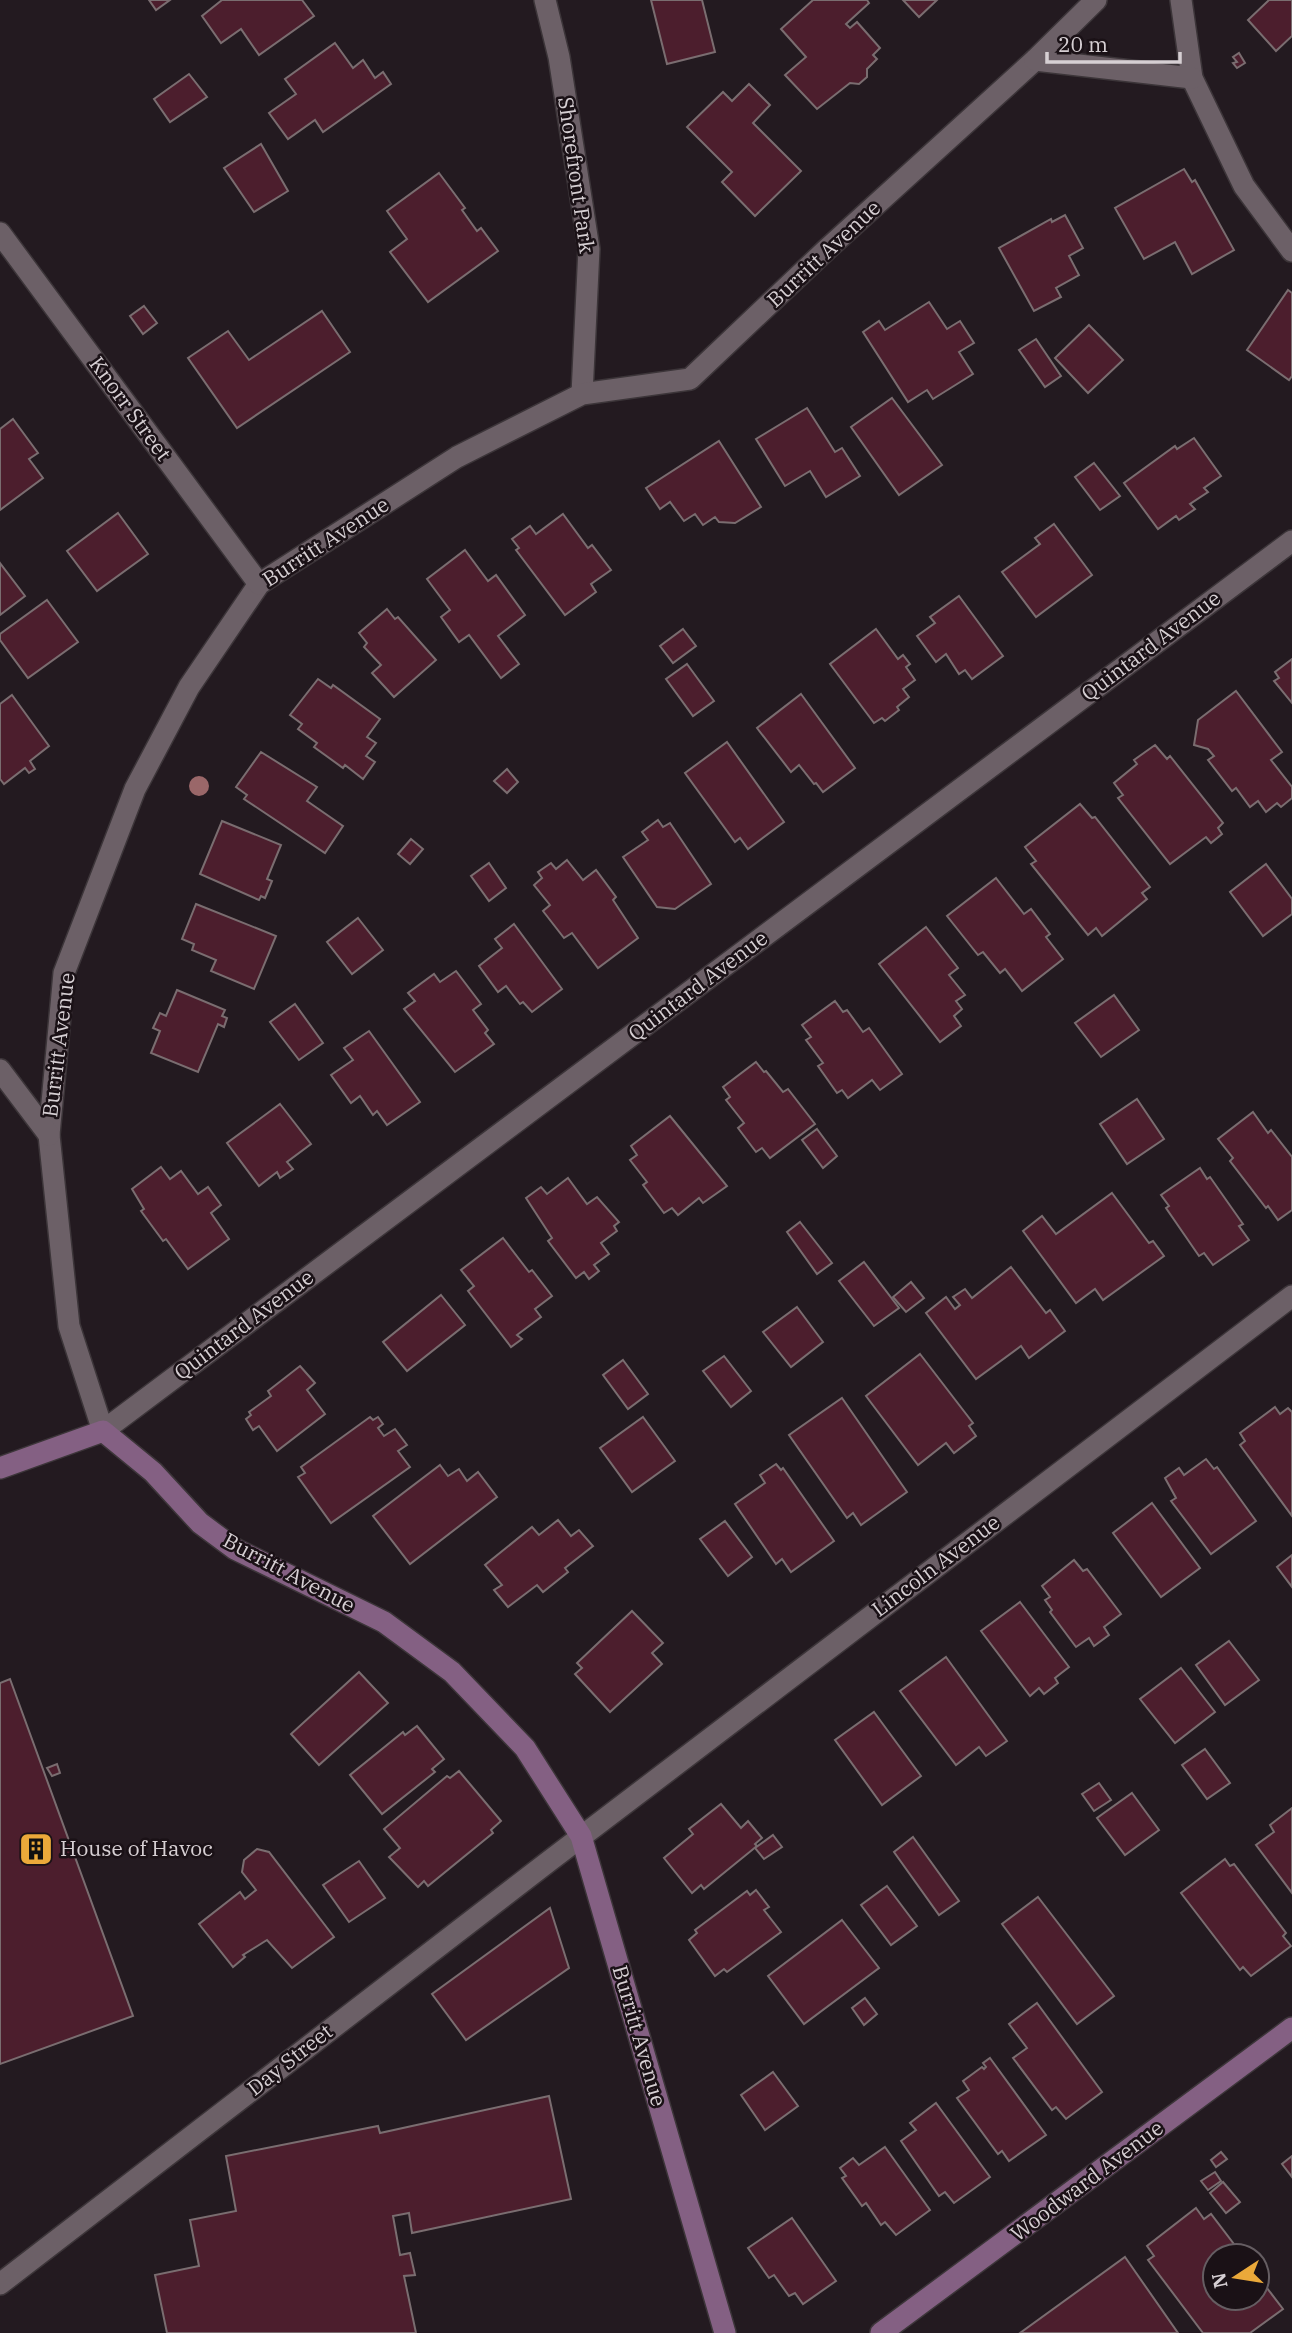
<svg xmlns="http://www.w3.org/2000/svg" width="1292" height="2333" viewBox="0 0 1292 2333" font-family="'IBM Plex Serif',serif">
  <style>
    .building { fill: #4c1e2d; stroke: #7a6d70; stroke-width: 2 }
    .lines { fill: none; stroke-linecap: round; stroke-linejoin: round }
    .minor-casing { stroke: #3c3539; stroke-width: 24 }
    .secondary-casing { stroke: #3c3539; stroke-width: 24 }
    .minor { stroke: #6c6067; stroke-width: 21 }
    .secondary { stroke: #846083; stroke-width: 21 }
    .tree { fill: #9a6769 }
    .labels { text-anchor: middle; stroke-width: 5; stroke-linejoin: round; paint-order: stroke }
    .street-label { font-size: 21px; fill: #d6cfd3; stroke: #1a1116 }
    .poi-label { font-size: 21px; fill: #d6cfd3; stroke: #1a1116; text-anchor: start }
  </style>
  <rect width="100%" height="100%" fill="#231a20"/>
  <g class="building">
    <path d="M149 0H170L156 10Z"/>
    <path d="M222 0H302L314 16 259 55 241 29 221 43 202 16Z"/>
    <path d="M651 0H702L715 52 667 64Z"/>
    <path d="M813 0H867L869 3 846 24 850 28 857 22 880 48 873 55 877 59 867 69V77L859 84 850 83 817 109 785 75 806 57 781 29Z"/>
    <path d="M903 0H937L919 17Z"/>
    <path d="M1269 0H1292V36L1276 51 1248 20Z"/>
    <path d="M335 43 353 68 363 60 375 78 383 72 391 84 323 132 315 120 288 139 269 113 296 94 285 79Z"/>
    <path d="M1239 53 1245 63 1237 68 1233 63 1237 62 1233 57Z"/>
    <path d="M189 74 207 97 170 122 154 99Z"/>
    <path d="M749 84 770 105 753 123 801 171 755 216 722 182 732 172 687 127 723 92 732 101Z"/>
    <path d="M261 144 288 191 254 212 224 168Z"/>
    <path d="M1184 169 1192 182 1195 180 1234 250 1192 274 1175 242 1144 259 1115 208Z"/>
    <path d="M439 173 465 208 462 210 477 231 481 228 498 251 428 302 390 252 407 239 387 211Z"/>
    <path d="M1065 215 1083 248 1069 256 1079 275 1056 288 1061 297 1034 311 999 248 1051 219 1052 222Z"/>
    <path d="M1288 290 1292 293V376L1289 380 1247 350Z"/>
    <path d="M929 302 947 329 960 321 974 343 959 352 973 374 933 399 927 390 908 402 863 332 879 321 885 330Z"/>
    <path d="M144 306 157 323 143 334 130 316Z"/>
    <path d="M322 311 350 352 237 428 188 358 228 331 249 360Z"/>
    <path d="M1089 325 1123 360 1088 393 1055 358Z"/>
    <path d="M1036 339 1061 376 1045 387 1019 350Z"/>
    <path d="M892 398 942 465 899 495 851 427Z"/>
    <path d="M807 408 835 452 842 448 860 476 826 497 810 471 785 486 756 439Z"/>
    <path d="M13 419 38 453 29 459 43 478 0 510V429Z"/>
    <path d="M1194 438 1221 476 1204 488 1208 492 1190 504 1195 509 1179 520 1176 516 1158 529 1124 483 1175 446 1177 449Z"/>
    <path d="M719 441 761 507 735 523 719 522 715 517 703 525 695 514 684 521 670 502 660 509 646 488Z"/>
    <path d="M1094 463 1120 496 1100 510 1075 477Z"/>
    <path d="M118 513 148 554 97 591 67 551Z"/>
    <path d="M563 514 588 548 592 545 611 570 591 584 596 592 565 615 516 550 519 548 512 539 530 526 536 534Z"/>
    <path d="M1054 524 1092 575 1036 617 1002 572 1040 544 1035 538Z"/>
    <path d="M465 550 488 581 496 575 525 615 498 636 519 664 501 678 469 635 459 642 441 617 450 610 427 579Z"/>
    <path d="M0 563 25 596 0 615Z"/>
    <path d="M959 596 1003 656 972 679 965 670 959 674 946 654 936 662 917 636 935 623 930 617Z"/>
    <path d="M47 600 78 642 28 678 0 640V634Z"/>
    <path d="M387 609 395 619 398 617 436 660 394 697 372 673 381 665 364 647 367 643 359 633Z"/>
    <path d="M683 629 696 646 673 663 660 646Z"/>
    <path d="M876 629 898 659 903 655 910 664 906 667 915 680 903 689 909 697 897 707 899 710 885 721 882 718 874 723 830 664Z"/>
    <path d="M1292 659V703L1274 681 1279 678 1275 672Z"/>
    <path d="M687 664 714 701 693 716 666 679Z"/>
    <path d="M318 679 331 688 333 685 380 719 367 737 376 743 366 756 375 762 363 779 345 765 343 768 314 747 317 743 298 729 302 724 290 715Z"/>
    <path d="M1236 691 1282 752 1271 760 1292 787V798L1281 807 1277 803 1266 812 1258 801 1250 807 1236 788 1232 791 1208 760 1214 756 1208 749 1194 745 1198 720Z"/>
    <path d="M801 694 855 768 823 792 816 783 814 784 799 765 791 772 757 728Z"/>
    <path d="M12 695 49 746 30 761 35 769 29 773 25 768 4 784 0 779V704Z"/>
    <path d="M727 742 784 822 748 849 740 838 735 842 685 773Z"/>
    <path d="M1155 745 1167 759 1170 756 1223 823 1218 828 1222 834 1211 843 1206 837 1170 864 1118 798 1123 795 1114 783 1137 764 1134 760Z"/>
    <path d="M261 752 317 787 307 801 343 826 325 853 244 799 247 795 236 787Z"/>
    <path d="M507 769 518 782 507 793 494 781Z"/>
    <path d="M1080 804 1092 818 1095 817 1150 887 1142 893 1147 899 1102 936 1096 928 1088 935 1031 864 1036 861 1025 847Z"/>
    <path d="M658 820 663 827 670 823 711 884 675 909 657 907 623 857 648 840 642 832Z"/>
    <path d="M222 821 281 845 267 879 272 881 265 898 261 896 259 900 200 874Z"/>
    <path d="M411 839 423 849 410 864 398 854Z"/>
    <path d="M567 860 583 880 596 870 616 897 613 900 638 938 598 968 572 933 564 938 543 911 550 905 534 885 542 878 538 872 551 863 556 869Z"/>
    <path d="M489 863 506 888 489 901 471 876Z"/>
    <path d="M1266 864 1292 899V914L1263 936 1230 892Z"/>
    <path d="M996 878 1024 914 1031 909 1050 934 1046 937 1063 959 1022 991 1005 969 1000 973 983 952 978 955 947 916Z"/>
    <path d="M196 904 276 936 254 989 211 971 216 960 192 950 194 944 182 939Z"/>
    <path d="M358 918 383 950 352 974 327 942Z"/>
    <path d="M514 924 562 989 532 1012 523 1002 520 1004 506 986 498 992 479 966 502 948 495 939Z"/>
    <path d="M926 927 958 968 949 975 965 995 956 1001 962 1009 954 1016 961 1026 940 1042 879 964Z"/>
    <path d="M456 971 481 1004 473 1010 488 1030 485 1033 494 1044 455 1072 404 1009 415 1001 408 993 434 974 440 982Z"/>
    <path d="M177 990 225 1010 222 1016 227 1018 224 1027 218 1024 198 1072 151 1053 160 1031 153 1028 160 1013 166 1016Z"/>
    <path d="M1114 995 1139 1030 1101 1057 1075 1023Z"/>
    <path d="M835 1001 843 1012 847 1010 863 1032 869 1028 902 1074 880 1090 872 1080 848 1098 842 1090 837 1093 818 1066 823 1063 806 1040 811 1037 802 1025Z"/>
    <path d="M295 1004 323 1043 299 1060 270 1022Z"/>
    <path d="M369 1031 420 1102 387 1125 377 1111 373 1115 360 1096 351 1103 331 1075 353 1060 344 1048Z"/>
    <path d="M756 1062 764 1072 766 1071 783 1092 788 1089 815 1124 770 1158 762 1148 756 1152 738 1128 744 1123 726 1100 730 1097 723 1087Z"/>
    <path d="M1137 1099 1164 1139 1127 1164 1100 1124Z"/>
    <path d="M280 1104 311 1144 287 1162 293 1169 280 1178 277 1172 259 1186 227 1143Z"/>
    <path d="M1253 1112 1268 1133 1271 1130 1292 1157V1210L1278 1220 1268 1206 1266 1208 1230 1161 1233 1158 1218 1139Z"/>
    <path d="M670 1116 727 1186 703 1203 699 1198 678 1215 672 1208 664 1213 643 1185 647 1182 630 1160 637 1155 631 1146Z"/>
    <path d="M817 1129 837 1156 823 1168 802 1140Z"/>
    <path d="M161 1167 170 1179 181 1171 198 1194 208 1187 221 1205 211 1213 229 1239 188 1269 166 1239 163 1241 141 1211 144 1209 132 1189Z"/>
    <path d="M1200 1168 1207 1179 1210 1177 1243 1224 1239 1226 1249 1240 1213 1265 1204 1253 1199 1256 1166 1208 1169 1206 1161 1195Z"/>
    <path d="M568 1178 587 1204 597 1197 619 1222 614 1226 617 1231 601 1243 609 1254 594 1265 599 1271 589 1279 584 1272 576 1278 548 1241 552 1238 526 1198 541 1187 547 1194Z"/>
    <path d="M1112 1193 1149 1243 1153 1241 1164 1256 1103 1300 1095 1289 1076 1303 1023 1231 1042 1216 1056 1234Z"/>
    <path d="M800 1222 832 1263 817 1274 787 1232Z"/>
    <path d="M503 1238 529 1272 532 1270 552 1296 535 1309 541 1317 517 1335 522 1339 511 1347 468 1291 474 1286 461 1270Z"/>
    <path d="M864 1262 899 1308 874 1326 839 1281Z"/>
    <path d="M1011 1267 1046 1313 1050 1310 1065 1331 1029 1358 1021 1346 976 1379 926 1313 946 1297 955 1309 960 1305 953 1297 965 1289 972 1298Z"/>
    <path d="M911 1282 924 1298 906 1312 893 1297Z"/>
    <path d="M441 1295 465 1325 407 1371 383 1342Z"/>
    <path d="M797 1307 823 1342 791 1367 763 1332Z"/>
    <path d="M920 1354 973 1423 969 1426 976 1436 954 1453 946 1443 918 1465 866 1396Z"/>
    <path d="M724 1356 751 1391 731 1407 703 1371Z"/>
    <path d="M623 1360 648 1394 628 1409 603 1375Z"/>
    <path d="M300 1366 315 1383 307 1390 325 1414 277 1451 259 1426 253 1430 246 1419 251 1415 249 1412 271 1396 268 1391Z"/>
    <path d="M842 1398 907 1492 861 1525 853 1513 847 1518 789 1435Z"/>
    <path d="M1275 1407 1280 1414 1288 1408 1292 1412V1516L1240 1445 1245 1441 1240 1433Z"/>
    <path d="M370 1417 373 1420 378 1417 383 1424 378 1428 384 1436 395 1429 407 1445 398 1451 410 1467 331 1523 298 1477 305 1473 301 1467Z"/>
    <path d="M643 1417 675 1461 632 1492 600 1448Z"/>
    <path d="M1206 1459 1214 1469 1217 1467 1256 1521 1211 1554 1171 1501 1176 1498 1165 1478 1179 1468 1184 1475Z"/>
    <path d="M776 1464 781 1470 783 1468 834 1541 791 1572 782 1559 776 1564 735 1504 765 1483 760 1475Z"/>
    <path d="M440 1465 448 1476 459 1469 467 1481 478 1472 497 1497 410 1564 373 1516Z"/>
    <path d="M1152 1503 1200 1568 1161 1597 1113 1533Z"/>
    <path d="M558 1520 571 1536 579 1530 593 1546 565 1568 568 1572 543 1592 537 1585 508 1607 494 1590 502 1585 485 1565 532 1527 539 1535Z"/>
    <path d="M725 1521 752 1557 728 1576 700 1539Z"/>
    <path d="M1292 1555V1587L1277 1567Z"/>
    <path d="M1074 1560 1083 1571 1087 1569 1121 1614 1104 1627 1109 1635 1094 1646 1089 1638 1076 1647 1050 1612 1052 1610 1045 1600 1050 1597 1042 1586Z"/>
    <path d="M1020 1602 1069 1667 1055 1678 1058 1683 1044 1694 1039 1688 1030 1696 981 1631Z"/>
    <path d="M632 1611 663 1643 652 1653 662 1664 610 1712 575 1674 582 1668 577 1663Z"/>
    <path d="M1229 1641 1259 1680 1225 1705 1196 1665Z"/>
    <path d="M946 1657 1007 1741 986 1756 979 1747 956 1765 900 1691Z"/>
    <path d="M1181 1668 1215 1712 1175 1743 1140 1699Z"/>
    <path d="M359 1672 388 1703 319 1765 291 1734Z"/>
    <path d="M10 1679 133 2016 0 2064V1683Z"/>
    <path d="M874 1712 921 1776 882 1805 835 1740Z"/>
    <path d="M417 1726 444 1759 432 1769 435 1772 382 1814 350 1775 403 1732 405 1735Z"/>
    <path d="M1205 1749 1230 1783 1207 1799 1182 1765Z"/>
    <path d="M57 1764 60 1773 52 1776 47 1768Z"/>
    <path d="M459 1771 501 1821 491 1830 493 1833 428 1886 424 1881 418 1887 389 1857 400 1848 384 1829 447 1776 450 1778Z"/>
    <path d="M1099 1783 1111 1800 1094 1811 1082 1794Z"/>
    <path d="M1132 1793 1159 1830 1125 1855 1097 1818Z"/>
    <path d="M721 1804 741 1828 748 1821 762 1838 755 1844 757 1846 704 1889 701 1885 692 1893 664 1858 693 1834 689 1829Z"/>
    <path d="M1292 1808V1893L1256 1845 1274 1832 1270 1825Z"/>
    <path d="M773 1835 782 1847 764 1859 755 1848Z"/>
    <path d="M913 1837 959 1901 939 1915 894 1852Z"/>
    <path d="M257 1849 269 1852 334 1937 292 1968 267 1940 243 1955 245 1957 233 1967 199 1924 240 1892 245 1899 256 1890 242 1872 244 1860Z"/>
    <path d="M1225 1859 1230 1866 1234 1864 1286 1933 1283 1936 1291 1946 1251 1976 1243 1967 1240 1970 1181 1893Z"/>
    <path d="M359 1861 385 1898 349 1922 323 1885Z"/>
    <path d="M887 1886 917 1926 891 1945 861 1905Z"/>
    <path d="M756 1890 769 1907 764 1910 781 1932 727 1972 724 1969 715 1976 689 1940 697 1933 695 1930 747 1891 750 1895Z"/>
    <path d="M1038 1897 1114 1996 1077 2024 1002 1924Z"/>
    <path d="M550 1908 569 1968 466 2040 432 1994Z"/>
    <path d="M842 1920 879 1968 804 2024 768 1976Z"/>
    <path d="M865 1998 877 2014 864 2025 852 2008Z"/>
    <path d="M1037 2003 1102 2092 1066 2119 1056 2107 1052 2110 1013 2058 1027 2048 1009 2024Z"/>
    <path d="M990 2058 1046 2135 1009 2161 1002 2151 998 2154 957 2098 969 2090 963 2081 982 2067 984 2069 986 2067 983 2063Z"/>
    <path d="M773 2072 798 2106 765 2130 741 2095Z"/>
    <path d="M549 2096 571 2199 412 2233 409 2213 393 2216 400 2255 410 2253 415 2275 404 2276 416 2333H167L155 2275 199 2266 190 2220 236 2211 226 2156 378 2126 380 2133Z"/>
    <path d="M936 2103 990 2177 954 2203 945 2192 939 2196 901 2141 916 2130 910 2123Z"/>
    <path d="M885 2147 930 2210 896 2235 885 2222 881 2225 866 2203 862 2206 842 2178 846 2176 840 2168 853 2158 859 2165Z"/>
    <path d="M1221 2152 1227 2159 1216 2167 1211 2160Z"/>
    <path d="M1292 2156V2177L1282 2164Z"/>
    <path d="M1215 2172 1221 2181 1208 2190 1201 2181Z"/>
    <path d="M1223 2182 1240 2202 1226 2213 1210 2193Z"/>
    <path d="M1196 2208 1204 2219 1211 2214 1243 2256H1215V2298H1257V2275L1283 2309 1250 2333H1203L1148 2260 1154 2256 1147 2246Z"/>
    <path d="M792 2218 836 2281 803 2304 795 2293 789 2296 774 2275 769 2278 748 2248Z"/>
    <path d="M1125 2257 1178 2333H1020Z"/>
  </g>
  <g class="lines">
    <g class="minor-casing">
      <g id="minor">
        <path d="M545 0 559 57 589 249 582 394"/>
        <path d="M1096 0 1035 60 825 251 690 379 582 394 457 457 259 584 189 687 135 789 64 973 49 1135 69 1326 103 1431 1292 541"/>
        <path d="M1181 0 1192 78 1244 186 1292 251"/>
        <path d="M1035 60 1192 78"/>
        <path d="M0 233 259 584"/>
        <path d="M0 1070 49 1135"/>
        <path d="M0 2284 548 1862 1292 1296"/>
      </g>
    </g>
    <g class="secondary-casing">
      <g id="secondary">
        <path d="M0 1468 103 1431 153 1472 200 1523 235 1549 384 1622 452 1672 525 1748 581 1836 725 2333"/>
        <path d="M881 2333 1292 2028"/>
      </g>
    </g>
    <use href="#minor" class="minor"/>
    <use href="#secondary" class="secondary"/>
  </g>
  <circle class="tree" cx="199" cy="786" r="10"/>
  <defs>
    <g id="building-square" transform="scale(1.75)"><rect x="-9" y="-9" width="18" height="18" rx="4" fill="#eba93a" stroke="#1a1116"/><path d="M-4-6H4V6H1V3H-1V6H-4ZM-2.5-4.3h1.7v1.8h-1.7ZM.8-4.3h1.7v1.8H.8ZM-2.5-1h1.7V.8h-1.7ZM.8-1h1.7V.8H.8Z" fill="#111"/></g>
  </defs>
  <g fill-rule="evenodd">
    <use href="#building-square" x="36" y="1849"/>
  </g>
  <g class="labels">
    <g class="street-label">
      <text transform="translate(576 175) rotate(82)" y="7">Shorefront Park</text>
      <text transform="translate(824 254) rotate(-43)" y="7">Burritt Avenue</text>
      <text transform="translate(130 409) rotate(54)" y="7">Knorr Street</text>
      <text transform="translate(326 542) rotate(-33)" y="7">Burritt Avenue</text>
      <text transform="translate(1151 646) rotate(-37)" y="7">Quintard Avenue</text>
      <text transform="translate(698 986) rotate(-37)" y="7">Quintard Avenue</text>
      <text transform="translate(59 1045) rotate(-83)" y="7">Burritt Avenue</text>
      <text transform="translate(244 1325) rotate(-37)" y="7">Quintard Avenue</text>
      <text transform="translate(936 1566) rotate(-37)" y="7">Lincoln Avenue</text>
      <text transform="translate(289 1573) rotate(28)" y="7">Burritt Avenue</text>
      <text transform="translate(639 2036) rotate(74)" y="7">Burritt Avenue</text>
      <text transform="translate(290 2060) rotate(-38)" y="7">Day Street</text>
      <text transform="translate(1087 2181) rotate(-37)" y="7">Woodward Avenue</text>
    </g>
    <g class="poi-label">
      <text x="60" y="1856">House of Havoc</text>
    </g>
  </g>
  <g transform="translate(1236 2277) rotate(258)"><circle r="33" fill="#1a1116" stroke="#655d62" stroke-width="2"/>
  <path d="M0-5L12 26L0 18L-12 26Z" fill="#eba93a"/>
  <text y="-10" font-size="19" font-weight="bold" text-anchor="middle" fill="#d6cfd3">N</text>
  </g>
  <path d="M1047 52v10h133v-10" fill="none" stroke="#d6cfd3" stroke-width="3.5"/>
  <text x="1058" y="52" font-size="21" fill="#d6cfd3" stroke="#1a1116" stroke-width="5" paint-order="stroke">20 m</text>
</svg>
